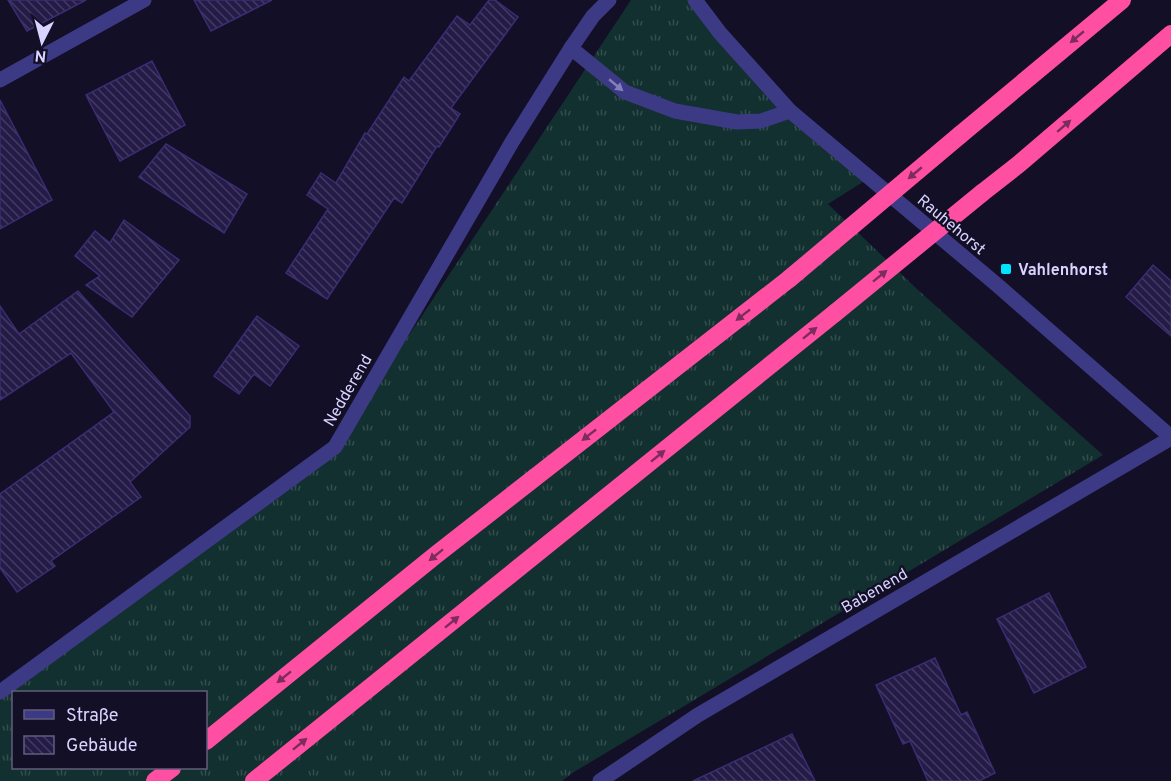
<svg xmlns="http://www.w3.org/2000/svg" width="1171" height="781" viewBox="0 0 1171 781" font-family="Overpass,sans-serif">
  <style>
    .grass { fill: url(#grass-tufts); fill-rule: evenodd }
    .building { fill: url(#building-back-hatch); stroke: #3b2d73; stroke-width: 1.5 }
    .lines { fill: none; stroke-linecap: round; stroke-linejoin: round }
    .street { stroke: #3d3a85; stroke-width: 15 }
    .highway { stroke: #ff4fa3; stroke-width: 18 }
    .highway-bridge { stroke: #ff4fa3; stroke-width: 18 }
    .oneway { fill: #7d2c5e }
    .oneway2 { fill: #837fbc }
    .poi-dot { fill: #00e5ff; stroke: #130f26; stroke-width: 2 }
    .labels { text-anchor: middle; stroke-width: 4.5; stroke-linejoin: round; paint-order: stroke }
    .street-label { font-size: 16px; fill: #d9d4ff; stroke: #130f26 }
    .poi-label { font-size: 16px; font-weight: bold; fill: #d9d4ff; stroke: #130f26; text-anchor: start }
  </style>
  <defs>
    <pattern id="grass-tufts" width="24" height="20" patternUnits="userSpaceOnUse" patternTransform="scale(1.5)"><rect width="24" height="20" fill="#12302f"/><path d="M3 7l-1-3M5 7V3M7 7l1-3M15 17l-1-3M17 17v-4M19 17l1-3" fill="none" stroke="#344d4e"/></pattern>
    <pattern id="building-back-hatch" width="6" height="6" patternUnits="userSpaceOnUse" patternTransform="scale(1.5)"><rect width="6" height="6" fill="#241b47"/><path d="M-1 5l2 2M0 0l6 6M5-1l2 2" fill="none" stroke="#433b63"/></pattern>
  </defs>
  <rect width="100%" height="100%" fill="#130f26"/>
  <path class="grass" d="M631 0H695L720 33 869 178 828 204 918 290 1103 455 574 772 562 781H0V697L335 447ZM14 692H206V768H14Z"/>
  <g class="building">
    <path d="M8 0H86L27 31Z"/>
    <path d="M194 0H272L211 31Z"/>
    <path d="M489 0H495L518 17 451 108 460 114 439 147 437 146 402 203 394 198 327 299 286 273 328 209 307 195 321 173 336 183 365 133 367 134 404 77 409 81 457 16 470 25Z"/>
    <path d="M152 61 185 125 120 161 86 95Z"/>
    <path d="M0 100 52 200 0 229Z"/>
    <path d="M166 144 247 194 224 233 139 177Z"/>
    <path d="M124 220 179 260 132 317 86 285 100 276 75 256 95 231 110 243Z"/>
    <path d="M1153 265 1171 281V336L1126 297Z"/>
    <path d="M78 291 190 416V427L130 482 141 497 51 561 55 566 17 592 0 568V494L114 412 71 353 0 400V306L19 334Z"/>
    <path d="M257 316 299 346 270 386 254 374 239 394 214 376Z"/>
    <path d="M1049 593 1086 667 1034 693 997 619Z"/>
    <path d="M935 658 961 715 967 712 995 773 979 781H928L910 741 903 744 876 685Z"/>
    <path d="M792 734 815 781H693Z"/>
  </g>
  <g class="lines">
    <g class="street">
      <path d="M695 0 720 33 790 111 996 284 1171 437"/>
      <path d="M571 48 625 92 675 111 737 122 761 121 790 111"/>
      <path d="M0 80 144 0"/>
      <path d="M0 692 335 447 512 142 571 48 593 16 609 0"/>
      <path d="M600 781 698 715 1171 438"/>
    </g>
    <g class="highway">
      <path d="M960 135 1122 0"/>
      <path d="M982 193 1019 164 1171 34"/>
      <path d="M206 741 437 554 789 279"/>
      <path d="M155 781 172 768"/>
      <path d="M254 781 835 313"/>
    </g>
    <g class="highway-bridge">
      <path d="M789 279 960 135"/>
      <path d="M835 313 982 193"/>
    </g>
  </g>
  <defs><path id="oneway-solid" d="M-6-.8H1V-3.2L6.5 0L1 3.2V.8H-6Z" transform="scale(1.5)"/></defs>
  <g class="oneway">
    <use href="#oneway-solid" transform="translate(1077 37) rotate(140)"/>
    <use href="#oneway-solid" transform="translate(1064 126) rotate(-41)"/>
    <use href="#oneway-solid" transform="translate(915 173) rotate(140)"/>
    <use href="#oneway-solid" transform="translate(880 276) rotate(-39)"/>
    <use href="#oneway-solid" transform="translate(743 315) rotate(142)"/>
    <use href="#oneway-solid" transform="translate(810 333) rotate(-39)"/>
    <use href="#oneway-solid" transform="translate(589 435) rotate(142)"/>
    <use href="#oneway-solid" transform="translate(658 456) rotate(-39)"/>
    <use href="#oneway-solid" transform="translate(436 555) rotate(141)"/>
    <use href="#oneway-solid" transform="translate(452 622) rotate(-39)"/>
    <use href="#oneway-solid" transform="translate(284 677) rotate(141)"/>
    <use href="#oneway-solid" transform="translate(300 744) rotate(-39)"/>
  </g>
  <use class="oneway2" href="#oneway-solid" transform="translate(616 85) rotate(40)"/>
  <rect class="poi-dot" x="1000" y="263" width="12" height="12" rx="3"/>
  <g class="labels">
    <g class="street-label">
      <text transform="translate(952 224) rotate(40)" y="6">Rauhehorst</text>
      <text transform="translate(347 390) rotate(-60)" y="6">Nedderend</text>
      <text transform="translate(874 590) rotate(-30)" y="6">Babenend</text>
    </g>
    <g class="poi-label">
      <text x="1018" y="275">Vahlenhorst</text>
    </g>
  </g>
  <rect x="12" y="691" width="195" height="78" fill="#130f26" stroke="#625e7d" stroke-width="1.5"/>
  <rect x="24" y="710" width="30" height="9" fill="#3d3a85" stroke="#625e7d" stroke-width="1.5"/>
  <text x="66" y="721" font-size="18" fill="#d9d4ff">Straße</text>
  <rect x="24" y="736" width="30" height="18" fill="url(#building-back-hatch)" stroke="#625e7d" stroke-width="1.5"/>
  <text x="66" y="751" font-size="18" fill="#d9d4ff">Gebäude</text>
  <g transform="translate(42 42) rotate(186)" stroke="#130f26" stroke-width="4.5" paint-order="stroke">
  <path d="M0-4.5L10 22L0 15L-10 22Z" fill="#d9d4ff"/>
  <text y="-9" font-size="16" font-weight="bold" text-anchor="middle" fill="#d9d4ff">N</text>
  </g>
</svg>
